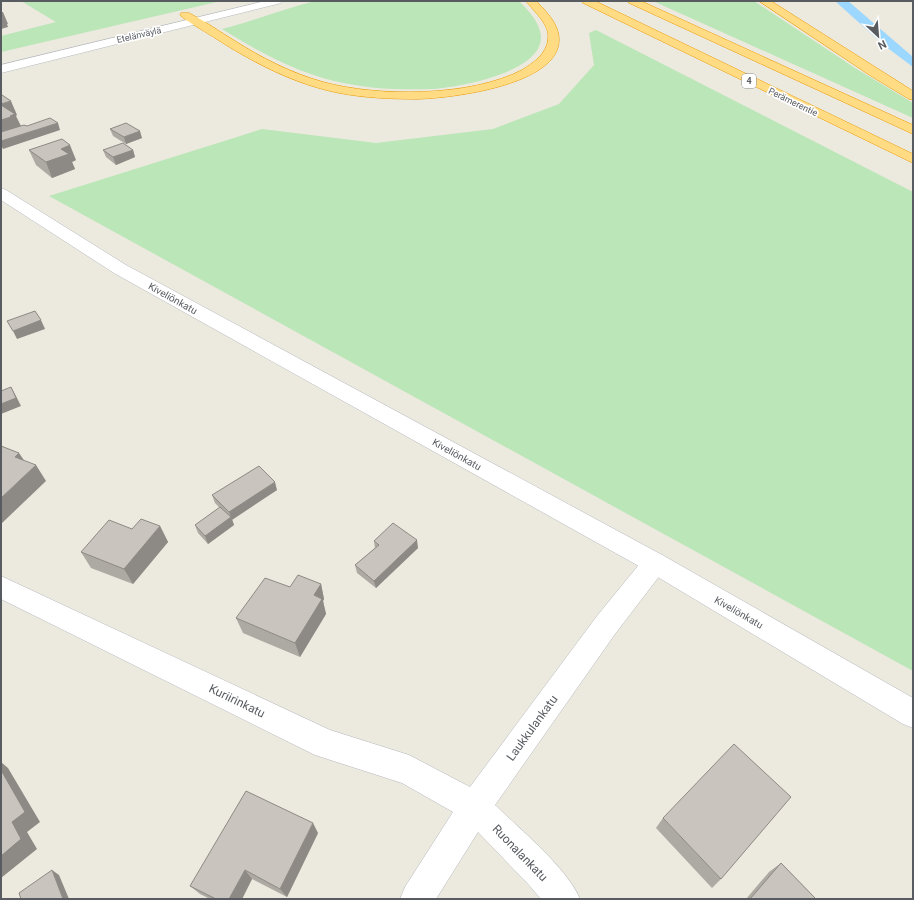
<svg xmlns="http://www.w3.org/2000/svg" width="914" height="900" viewBox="0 0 914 900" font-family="Roboto,sans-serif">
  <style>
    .green { fill: #bae6b8 }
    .water { fill: #9cd7ff }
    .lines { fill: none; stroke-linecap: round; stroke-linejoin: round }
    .minor-casing { stroke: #b5b8bd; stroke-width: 1 }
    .secondary-casing { stroke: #b5b9bf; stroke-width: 1 }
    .motorway-casing { stroke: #eb9900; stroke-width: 1 }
    .minor { fill: #fff; fill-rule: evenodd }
    .secondary { fill: #fff; fill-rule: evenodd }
    .motorway { fill: #ffdb83; fill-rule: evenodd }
    .wall { fill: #ada9a3 }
    .shaded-wall { fill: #8d8a85 }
    .building { fill: #c9c5be; stroke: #8d8a85 }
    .labels { text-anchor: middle; stroke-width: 3.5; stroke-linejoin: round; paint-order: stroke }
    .far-street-label { font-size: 9px; fill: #585c61; stroke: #fff }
    .shield { fill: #fff; stroke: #8a8d90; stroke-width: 1 }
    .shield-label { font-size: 9px; font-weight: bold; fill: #585c61 }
    .street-label { font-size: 10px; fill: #585c61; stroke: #fff }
    .near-street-label { font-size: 12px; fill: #585c61; stroke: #fff }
  </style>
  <rect width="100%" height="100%" fill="#ece9de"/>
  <g class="green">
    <path d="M21 1H221L1 52V36L56 22Z"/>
    <path d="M315 1H519C527 9 535 17 539 28 556 71 456 88 430 89 403 90 375 89 349 84 302 76 262 54 222 29 254 21 283 9 315 1Z"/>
    <path d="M653 1H754L855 68 913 103V118Z"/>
    <path d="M596 30 913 192V671L49 196 262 129 376 143 493 129 559 104 594 65 589 33Z"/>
  </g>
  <path class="water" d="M835 1H848L913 57V67L885 46Z"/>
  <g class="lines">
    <g class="minor-casing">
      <path id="minor" d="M655 552 664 556 668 563 664 570 615 634 495 805C521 830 567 868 580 899H541L529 885 478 832 436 899H400L405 887 453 812 402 783 315 755 1 599V576L330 730 409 755 470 787 597 616 646 556Z"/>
    </g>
    <g class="secondary-casing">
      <g id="secondary">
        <path d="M265 1H282L281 3 1 73V65Z"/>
        <path d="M1 188 6 190 126 265 664 556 913 698V728L903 724 646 570 114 273 1 200Z"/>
      </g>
    </g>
    <g class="motorway-casing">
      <g id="motorway">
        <path d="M526 1H537L538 3C547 12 559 25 559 39 560 85 452 98 418 99 392 99 365 98 339 93 294 84 254 63 215 38 209 34 183 19 180 15L181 13H189C205 21 220 32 235 41 262 58 291 73 323 82 378 97 470 97 522 70 533 63 547 54 548 39 550 24 534 12 526 1Z"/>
        <path d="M582 1H595L913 154V163L583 3Z"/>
        <path d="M628 1H641L913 125V134L629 3Z"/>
        <path d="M759 1H771L913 91V100L909 99 871 76Z"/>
      </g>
    </g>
    <use href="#minor" class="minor"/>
    <use href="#secondary" class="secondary"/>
    <use href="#motorway" class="motorway"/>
  </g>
  <g class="wall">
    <path d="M110 129 142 138 126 144 113 136Z"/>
    <path d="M29 150 76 160 72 162 75 169 52 178 36 165Z"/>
    <path d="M103 150H133L135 157 116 165 106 157Z"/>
    <path d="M277 490 232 519 234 525 208 544 198 533 195 525 220 508 215 503 212 495Z"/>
    <path d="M160 526 168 542 133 584 91 568 81 552Z"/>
    <path d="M374 541 418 548 376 588 357 573 355 565 375 548Z"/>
    <path d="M321 584 324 599 323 601 326 614 300 657 243 633 236 618 290 587Z"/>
    <path d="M663 818 721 879 712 888 656 828Z"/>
    <path d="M318 833 287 897 252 879 242 899H210L200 894 190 886Z"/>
    <path d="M781 863 816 899H746L769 872Z"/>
  </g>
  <g class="shaded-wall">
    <path d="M1 12H3L8 24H7L8 27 1 29Z"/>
    <path d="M11 101 17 115 16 116 22 128 1 137V104Z"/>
    <path d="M58 123 60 130 3 149 1 145V141Z"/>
    <path d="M140 131 142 138 126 144 124 137Z"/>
    <path d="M70 145 76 160 72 162 75 169 52 178 46 162 61 149Z"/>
    <path d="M133 150 135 157 116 165 113 157Z"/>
    <path d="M41 320 45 329 17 339 13 331Z"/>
    <path d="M11 387 16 396 21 406 1 414V404Z"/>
    <path d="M19 453 30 469 15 457Z"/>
    <path d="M36 465 46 481 1 524V498Z"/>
    <path d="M275 482 277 490 232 520 229 512Z"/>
    <path d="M231 517 234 525 208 544 205 536Z"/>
    <path d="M160 526 168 542 133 584 124 569Z"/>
    <path d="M417 540 418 548 376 588 374 581Z"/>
    <path d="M321 584 324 599 323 601 326 614 300 657 295 643 314 595Z"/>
    <path d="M1 762 8 768 40 822 27 832 37 849 1 878Z"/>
    <path d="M313 823 318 833 287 897 280 889Z"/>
    <path d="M52 870 59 875 69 899H63Z"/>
    <path d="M245 870 252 879 242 899H229Z"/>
  </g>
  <g class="building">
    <path d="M2 95 11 101 1 104V96Z"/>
    <path d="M1 105 15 114 10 116 11 117 1 120Z"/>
    <path d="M50 118 58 123 1 141V132L24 125 27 126Z"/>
    <path d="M126 123 140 131 124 137 110 129Z"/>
    <path d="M62 139 70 145 61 149 69 154 46 162 29 150Z"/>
    <path d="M123 143 133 150 113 157 103 150Z"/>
    <path d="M35 311 41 320 13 331 7 321Z"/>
    <path d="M11 387 16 398 1 404V391Z"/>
    <path d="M1 446 19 453 15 457 36 465 1 498Z"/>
    <path d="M259 466 275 482 229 512 212 495Z"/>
    <path d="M220 507 231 517 205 536 195 525Z"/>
    <path d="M141 519 160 526 124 569 81 552 109 520 132 529Z"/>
    <path d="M393 523 417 540 374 581 355 565 379 545 374 541Z"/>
    <path d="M298 575 321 584 314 595 322 599 295 643 236 618 265 578 290 587Z"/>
    <path d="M734 744 791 797 721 879 663 818Z"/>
    <path d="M1 770 25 812 12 822 21 839 1 856Z"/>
    <path d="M246 791 313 823 280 889 245 870 229 899H216L190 886Z"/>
    <path d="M781 863 816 899H750Z"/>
    <path d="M52 870 63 899H21L19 893Z"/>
  </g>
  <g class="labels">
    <g class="far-street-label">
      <text transform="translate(139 35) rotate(-13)" y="3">Etelänväylä</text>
      <text transform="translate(793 102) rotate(26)" y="3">Perämerentie</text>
    </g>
    <rect class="shield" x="742" y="74" width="14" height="14" rx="3"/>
    <g class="shield-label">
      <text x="749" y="84">4</text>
    </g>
    <g class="street-label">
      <text transform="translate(173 298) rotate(29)" y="4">Kiveliönkatu</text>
      <text transform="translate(457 454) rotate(29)" y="4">Kiveliönkatu</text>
      <text transform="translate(739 612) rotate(30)" y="4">Kiveliönkatu</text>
    </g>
    <g class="near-street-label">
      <text transform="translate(237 701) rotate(26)" y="4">Kuriirinkatu</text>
      <text transform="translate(532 728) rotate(-54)" y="4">Laukkulankatu</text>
      <text transform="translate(520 853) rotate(46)" y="4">Ruonalankatu</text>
    </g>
  </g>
  <rect width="914" height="900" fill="none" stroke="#585c61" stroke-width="4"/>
  <g transform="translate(878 36) rotate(154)" stroke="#ffffff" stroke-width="3" paint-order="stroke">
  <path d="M0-3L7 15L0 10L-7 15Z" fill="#585c61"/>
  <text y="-6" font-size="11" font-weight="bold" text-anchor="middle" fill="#585c61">N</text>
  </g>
</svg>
